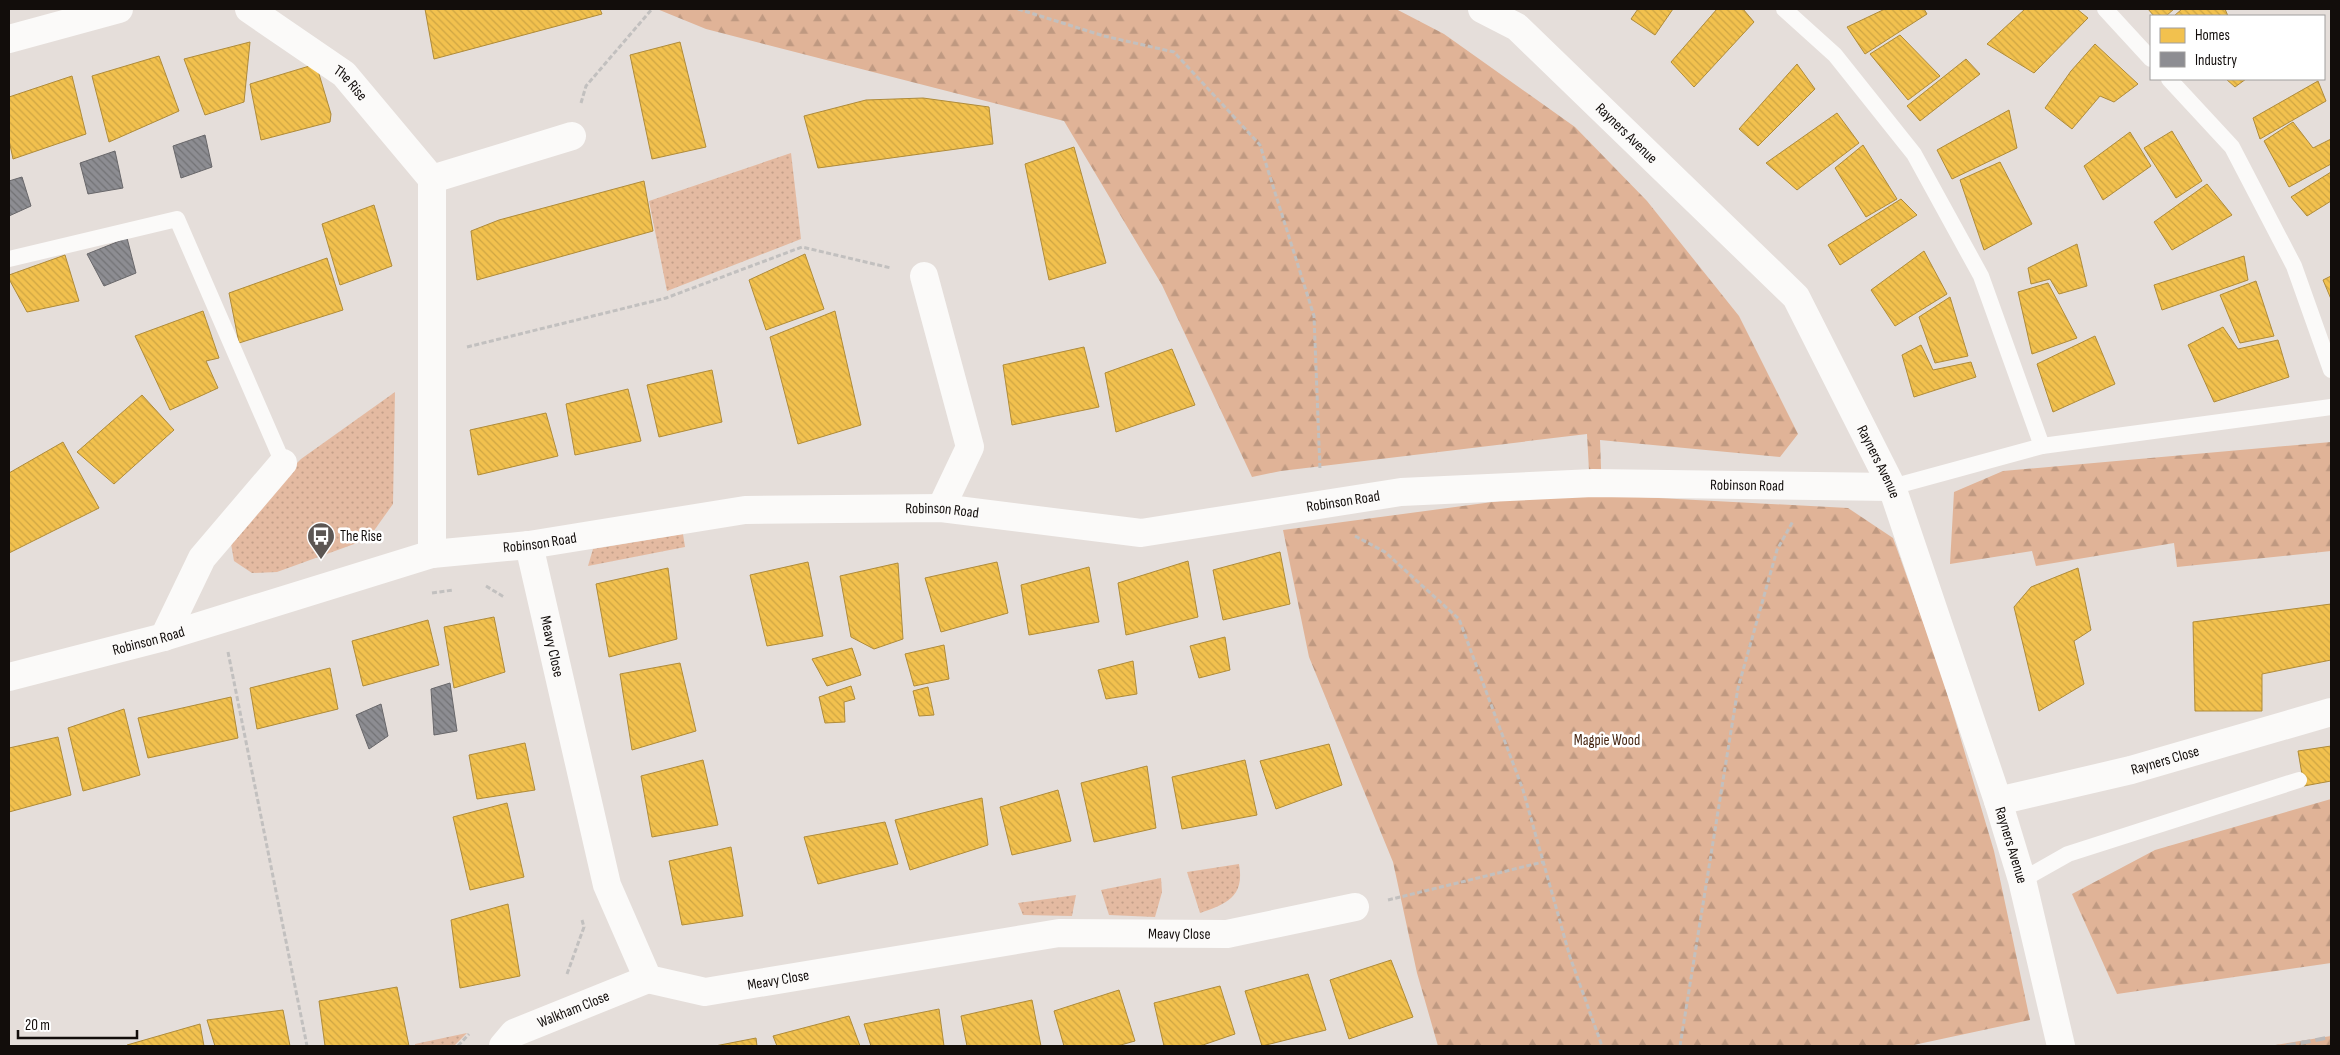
<svg xmlns="http://www.w3.org/2000/svg" width="2340" height="1055" viewBox="0 0 2340 1055" font-family="'Sofia Sans Condensed',sans-serif">
  <style>
    .grass { fill: url(#grass-dots) }
    .forest { fill: url(#forest-firs) }
    .homes { fill: url(#homes-back-hatch); stroke: #af8b3a }
    .industry { fill: url(#industry-back-hatch); stroke: #68676a }
    .lines { fill: none; stroke-linecap: round; stroke-linejoin: round }
    .path { stroke: #c2c0bf; stroke-width: 3; stroke-dasharray: 5 2.5; stroke-linecap: butt }
    .lane { stroke: #fbfaf9; stroke-width: 16 }
    .street { stroke: #fbfaf9; stroke-width: 28 }
    .rail { stroke: #bbb9b9; stroke-width: 4; stroke-dasharray: 10 5; stroke-linecap: butt }
    .labels { text-anchor: middle; stroke-width: 5; stroke-linejoin: round; paint-order: stroke }
    .street-label { font-size: 15px; fill: #120d0b; stroke: #fff }
    .poi-label { font-size: 15px; fill: #120d0b; stroke: #fff; text-anchor: start }
    .park-label { font-size: 15px; fill: #462612; stroke: #fff }
  </style>
  <defs>
    <pattern id="grass-dots" width="8" height="8" patternUnits="userSpaceOnUse" patternTransform="scale(1.25)"><rect width="8" height="8" fill="#e4baa1"/><path d="M2 2h.1M6 6h.1" fill="none" stroke="#c39f89" stroke-width="1.8" stroke-linecap="round"/></pattern>
    <pattern id="forest-firs" width="22" height="20" patternUnits="userSpaceOnUse" patternTransform="scale(1.25)"><rect width="22" height="20" fill="#e0b397"/><path d="M5 1l3.5 6h-7zM16 11l3.5 6h-7z" fill="#bf9981"/></pattern>
    <pattern id="homes-back-hatch" width="6" height="6" patternUnits="userSpaceOnUse" patternTransform="scale(1.25)"><rect width="6" height="6" fill="#f2c14e"/><path d="M-1 5l2 2M0 0l6 6M5-1l2 2" fill="none" stroke="#cea543"/></pattern>
    <pattern id="industry-back-hatch" width="6" height="6" patternUnits="userSpaceOnUse" patternTransform="scale(1.25)"><rect width="6" height="6" fill="#8d8d92"/><path d="M-1 5l2 2M0 0l6 6M5-1l2 2" fill="none" stroke="#727275"/></pattern>
  </defs>
  <rect width="100%" height="100%" fill="#e5deda"/>
  <g class="grass">
    <path d="M791 153 801 239 667 291 649 201Z"/>
    <path d="M395 392 393 504 368 539 277 572 252 573 234 561 230 538 277 483 301 459Z"/>
    <path d="M683 534 685 547 588 566 593 549Z"/>
    <path d="M1239 864C1245 897 1226 904 1200 913L1187 872Z"/>
    <path d="M1161 878 1162 892 1155 917 1109 915 1101 890Z"/>
    <path d="M1076 895 1072 916 1023 915 1018 903Z"/>
    <path d="M467 1033 454 1046H415V1044Z"/>
  </g>
  <g class="forest">
    <path d="M657 9H1396L1444 34 1575 127 1647 201 1739 316 1798 434 1780 457 1600 440 1602 495 1848 508 1893 538 1940 669 1994 851 2030 1020 1909 1046H1438L1417 973 1393 862 1309 657 1283 530 1590 489 1587 434 1281 471 1252 477 1162 285 1064 121 706 29Z"/>
    <path d="M2331 442V551L2177 567 2174 543 2036 566 2032 551 1950 564 1954 492 2003 471Z"/>
    <path d="M2331 799V963L2117 994 2072 894 2155 850Z"/>
    <path d="M2331 1036V1046H2269Z"/>
  </g>
  <g class="homes">
    <path d="M425 9H600L602 14 434 59Z"/>
    <path d="M1638 9H1673L1655 35 1631 19Z"/>
    <path d="M1717 9H1743L1754 22 1694 87 1671 62Z"/>
    <path d="M1885 9H1924L1927 14 1865 54 1847 27Z"/>
    <path d="M2025 9H2077L2088 18 2034 73 1987 44Z"/>
    <path d="M2148 9H2174L2166 16H2154Z"/>
    <path d="M2182 9H2225L2228 16H2174Z"/>
    <path d="M1900 35 1940 76 1908 100 1870 54Z"/>
    <path d="M250 42 244 102 205 115 184 59Z"/>
    <path d="M680 42 706 147 652 159 630 55Z"/>
    <path d="M2095 44 2138 84 2114 102 2100 96 2072 129 2045 108 2071 71Z"/>
    <path d="M159 56 179 111 109 142 92 76Z"/>
    <path d="M1966 59 1980 74 1920 121 1907 106Z"/>
    <path d="M316 64 331 114 330 122 261 140 250 84Z"/>
    <path d="M1797 64 1815 89 1758 146 1739 129Z"/>
    <path d="M72 76 86 134 13 159 9 140V97Z"/>
    <path d="M2226 79H2246L2235 87Z"/>
    <path d="M2318 81 2326 101 2260 139 2253 118Z"/>
    <path d="M923 98 989 107 993 144 818 168 804 116 866 100Z"/>
    <path d="M2009 110 2017 148 1952 179 1937 150Z"/>
    <path d="M1837 113 1859 143 1797 190 1766 163Z"/>
    <path d="M2293 122 2313 148 2331 139V164L2289 187 2264 141Z"/>
    <path d="M2172 131 2202 181 2176 198 2144 148Z"/>
    <path d="M2130 132 2151 166 2103 200 2084 166Z"/>
    <path d="M1863 145 1897 199 1866 217 1835 168Z"/>
    <path d="M1074 147 1106 263 1049 280 1025 164Z"/>
    <path d="M2000 162 2032 224 1984 250 1960 180Z"/>
    <path d="M2331 172V201L2307 216 2291 197Z"/>
    <path d="M644 181 653 231 477 280 471 231 499 220Z"/>
    <path d="M2207 184 2232 215 2172 250 2154 222Z"/>
    <path d="M1901 199 1917 215 1840 265 1828 245Z"/>
    <path d="M374 205 392 266 340 285 322 224Z"/>
    <path d="M2077 244 2087 286 2059 294 2050 279 2031 284 2028 268Z"/>
    <path d="M1924 251 1947 294 1895 326 1871 290Z"/>
    <path d="M805 254 824 309 766 330 749 280Z"/>
    <path d="M65 255 79 301 27 312 9 279V275Z"/>
    <path d="M2244 256 2248 280 2162 310 2154 285Z"/>
    <path d="M327 258 343 310 239 343 229 293Z"/>
    <path d="M2331 276V299L2323 280Z"/>
    <path d="M2256 281 2274 336 2240 343 2220 295Z"/>
    <path d="M2048 283 2077 338 2032 354 2018 292Z"/>
    <path d="M1950 297 1968 356 1935 363 1919 317Z"/>
    <path d="M203 311 219 358 206 361 218 388 170 410 135 336Z"/>
    <path d="M835 311 861 425 798 444 770 337Z"/>
    <path d="M2223 327 2238 349 2278 340 2289 377 2214 402 2188 345Z"/>
    <path d="M2095 336 2115 384 2053 412 2037 364Z"/>
    <path d="M1921 345 1933 370 1971 362 1976 377 1914 397 1902 355Z"/>
    <path d="M1084 347 1099 407 1012 425 1003 365Z"/>
    <path d="M1172 349 1195 405 1116 432 1105 373Z"/>
    <path d="M712 370 722 422 659 437 647 385Z"/>
    <path d="M628 389 641 441 575 455 566 404Z"/>
    <path d="M142 395 174 430 114 484 77 452Z"/>
    <path d="M546 413 558 456 478 475 470 430Z"/>
    <path d="M63 442 99 508 9 553V473Z"/>
    <path d="M1280 552 1290 604 1223 620 1213 570Z"/>
    <path d="M1188 561 1198 617 1126 635 1118 583Z"/>
    <path d="M808 562 823 636 767 646 750 575Z"/>
    <path d="M997 562 1008 613 941 632 925 578Z"/>
    <path d="M898 563 903 639 874 649 851 637 840 576Z"/>
    <path d="M1089 567 1099 622 1029 635 1021 585Z"/>
    <path d="M668 568 677 639 609 657 596 584Z"/>
    <path d="M2078 568 2091 630 2074 641 2084 684 2039 711 2014 607 2031 587Z"/>
    <path d="M2331 604V660L2262 674V711H2195L2193 622Z"/>
    <path d="M494 617 505 672 454 688 444 627Z"/>
    <path d="M428 620 439 665 363 686 352 641Z"/>
    <path d="M1225 637 1230 670 1199 678 1190 646Z"/>
    <path d="M944 645 949 679 914 686 905 654Z"/>
    <path d="M852 648 861 675 827 686 812 659Z"/>
    <path d="M1133 661 1137 694 1106 699 1098 670Z"/>
    <path d="M680 663 696 731 632 750 620 674Z"/>
    <path d="M330 668 338 709 257 729 250 688Z"/>
    <path d="M851 686 855 699 844 702 845 722 825 723 819 697Z"/>
    <path d="M928 687 934 715 919 716 913 691Z"/>
    <path d="M231 697 238 738 148 758 138 718Z"/>
    <path d="M124 709 140 775 83 791 68 728Z"/>
    <path d="M58 737 71 795 9 812V748Z"/>
    <path d="M525 743 535 790 477 799 469 755Z"/>
    <path d="M1329 744 1342 785 1276 809 1260 761Z"/>
    <path d="M2331 746V781L2304 786 2298 751Z"/>
    <path d="M703 760 718 825 652 837 641 776Z"/>
    <path d="M1245 760 1257 815 1182 829 1172 777Z"/>
    <path d="M1147 766 1156 828 1094 842 1081 783Z"/>
    <path d="M1058 790 1071 841 1012 855 1000 807Z"/>
    <path d="M982 798 988 845 910 870 895 820Z"/>
    <path d="M507 803 524 877 470 890 453 817Z"/>
    <path d="M885 822 898 864 818 884 804 837Z"/>
    <path d="M731 847 743 916 682 925 669 861Z"/>
    <path d="M508 904 520 976 460 988 451 920Z"/>
    <path d="M1391 960 1413 1017 1349 1039 1330 980Z"/>
    <path d="M1308 974 1326 1030 1262 1046 1245 991Z"/>
    <path d="M1220 986 1235 1034 1200 1046H1164L1154 1003Z"/>
    <path d="M397 987 409 1046H325L319 1001Z"/>
    <path d="M1119 990 1135 1041 1117 1046H1064L1054 1011Z"/>
    <path d="M1032 1000 1041 1046H967L961 1016Z"/>
    <path d="M939 1009 944 1046H871L864 1024Z"/>
    <path d="M283 1010 290 1046H215L207 1020Z"/>
    <path d="M849 1016 860 1046H777L773 1036Z"/>
    <path d="M200 1024 204 1046H127V1045Z"/>
    <path d="M756 1038 757 1046H715Z"/>
  </g>
  <g class="industry">
    <path d="M205 135 212 167 181 178 173 146Z"/>
    <path d="M115 151 123 188 88 194 80 163Z"/>
    <path d="M22 177 31 206 9 216V181Z"/>
    <path d="M127 238 136 273 104 286 87 254Z"/>
    <path d="M450 683 457 731 434 735 431 689Z"/>
    <path d="M381 704 388 736 369 749 356 715Z"/>
  </g>
  <g class="lines">
    <g class="path">
      <path d="M1018 9 1104 36 1174 52 1260 145 1314 316 1320 470"/>
      <path d="M581 103 586 86 652 9"/>
      <path d="M467 347 666 298 802 247 891 268"/>
      <path d="M1355 536 1385 552 1459 619 1523 790 1570 957 1602 1046"/>
      <path d="M486 586 504 597"/>
      <path d="M432 593 453 590"/>
      <path d="M228 652 307 1046"/>
      <path d="M1388 900 1543 862"/>
      <path d="M567 974 584 927 582 920"/>
      <path d="M458 1046 469 1034"/>
      <path d="M1680 1046 1738 688 1777 550 1793 521"/>
    </g>
    <g class="lane">
      <path d="M1784 9 1835 55 1914 154 1981 276 2042 446"/>
      <path d="M2105 9 2151 59"/>
      <path d="M2169 79 2232 147 2294 266 2331 370"/>
      <path d="M9 259 177 219 283 463"/>
      <path d="M1892 487 2042 446 2331 407"/>
      <path d="M2022 880 2068 854 2299 780"/>
    </g>
    <g class="street">
      <path id="s1" d="M249 9 344 74 432 179V554"/>
      <path id="s2" d="M1482 9 1517 27 1796 297 1892 487 1998 801 2022 880 2061 1046"/>
      <path d="M9 39 119 9"/>
      <path d="M432 179 572 136"/>
      <path d="M924 276 970 447 941 508"/>
      <path id="s3" d="M529 545 607 885 648 979 705 992 1059 933 1227 934 1355 907"/>
      <path d="M164 637 202 558 283 463"/>
      <path id="s4" d="M9 677 164 637 432 554 529 545 745 510 941 508 1141 533 1401 492 1593 483 1892 487"/>
      <path id="s5" d="M1998 801 2131 770 2331 712"/>
      <path id="s6" d="M503 1046 514 1033 648 979"/>
    </g>
    <path class="rail" d="M2286 1046 2331 1037"/>
  </g>
  <defs>
    <g id="bus-pin" transform="scale(1.4375)"><path d="M0 17L-7.5 6A9.5 9.5 0 1 1 7.5 6Z" fill="#5c5653" stroke="#fff"/><path d="M-5-6H5V4H4V6H2V4H-2V6H-4V4H-5ZM-3.5-4V0h7V-4ZM-3.5 1.2v1.5H-2V1.2ZM2 1.2v1.5H3.5V1.2Z" fill="#fff"/></g>
  </defs>
  <g fill-rule="evenodd">
    <use href="#bus-pin" x="321" y="536"/>
  </g>
  <g class="labels">
    <g class="street-label">
      <text dy="5" stroke="none"><textPath href="#s1" startOffset="126">The Rise</textPath></text>
      <text dy="5" stroke="none"><textPath href="#s2" startOffset="192">Rayners Avenue</textPath></text>
      <text dy="5" stroke="none"><textPath href="#s2" startOffset="612">Rayners Avenue</textPath></text>
      <text dy="5" stroke="none"><textPath href="#s4" startOffset="1764">Robinson Road</textPath></text>
      <text dy="5" stroke="none"><textPath href="#s4" startOffset="1359">Robinson Road</textPath></text>
      <text dy="5" stroke="none"><textPath href="#s4" startOffset="954">Robinson Road</textPath></text>
      <text dy="5" stroke="none"><textPath href="#s4" startOffset="549">Robinson Road</textPath></text>
      <text dy="5" stroke="none"><textPath href="#s4" startOffset="144">Robinson Road</textPath></text>
      <text dy="5" stroke="none"><textPath href="#s3" startOffset="104">Meavy Close</textPath></text>
      <text dy="5" stroke="none"><textPath href="#s5" startOffset="172">Rayners Close</textPath></text>
      <text dy="5" stroke="none"><textPath href="#s2" startOffset="1018">Rayners Avenue</textPath></text>
      <text dy="5" stroke="none"><textPath href="#s3" startOffset="989">Meavy Close</textPath></text>
      <text dy="5" stroke="none"><textPath href="#s3" startOffset="584">Meavy Close</textPath></text>
      <text dy="5" stroke="none"><textPath href="#s6" startOffset="81">Walkham Close</textPath></text>
    </g>
    <g class="poi-label">
      <text x="340" y="541">The Rise</text>
    </g>
    <g class="park-label">
      <text x="1607" y="745">Magpie Wood</text>
    </g>
  </g>
  <rect width="2340" height="1055" fill="none" stroke="#120d0b" stroke-width="20"/>
  <rect x="2150" y="15" width="175" height="65" fill="#ffffff" stroke="#a09e9d"/>
  <rect x="2160" y="28" width="25" height="15" fill="#f2c14e" stroke="#a09e9d"/>
  <text x="2195" y="40" font-size="15" fill="#120d0b">Homes</text>
  <rect x="2160" y="52" width="25" height="15" fill="#8d8d92" stroke="#a09e9d"/>
  <text x="2195" y="65" font-size="15" fill="#120d0b">Industry</text>
  <path d="M18 1030v8h119v-8" fill="none" stroke="#120d0b" stroke-width="2.5"/>
  <text x="25" y="1030" font-size="15" fill="#120d0b" stroke="#ffffff" stroke-width="4" paint-order="stroke">20 m</text>
</svg>
